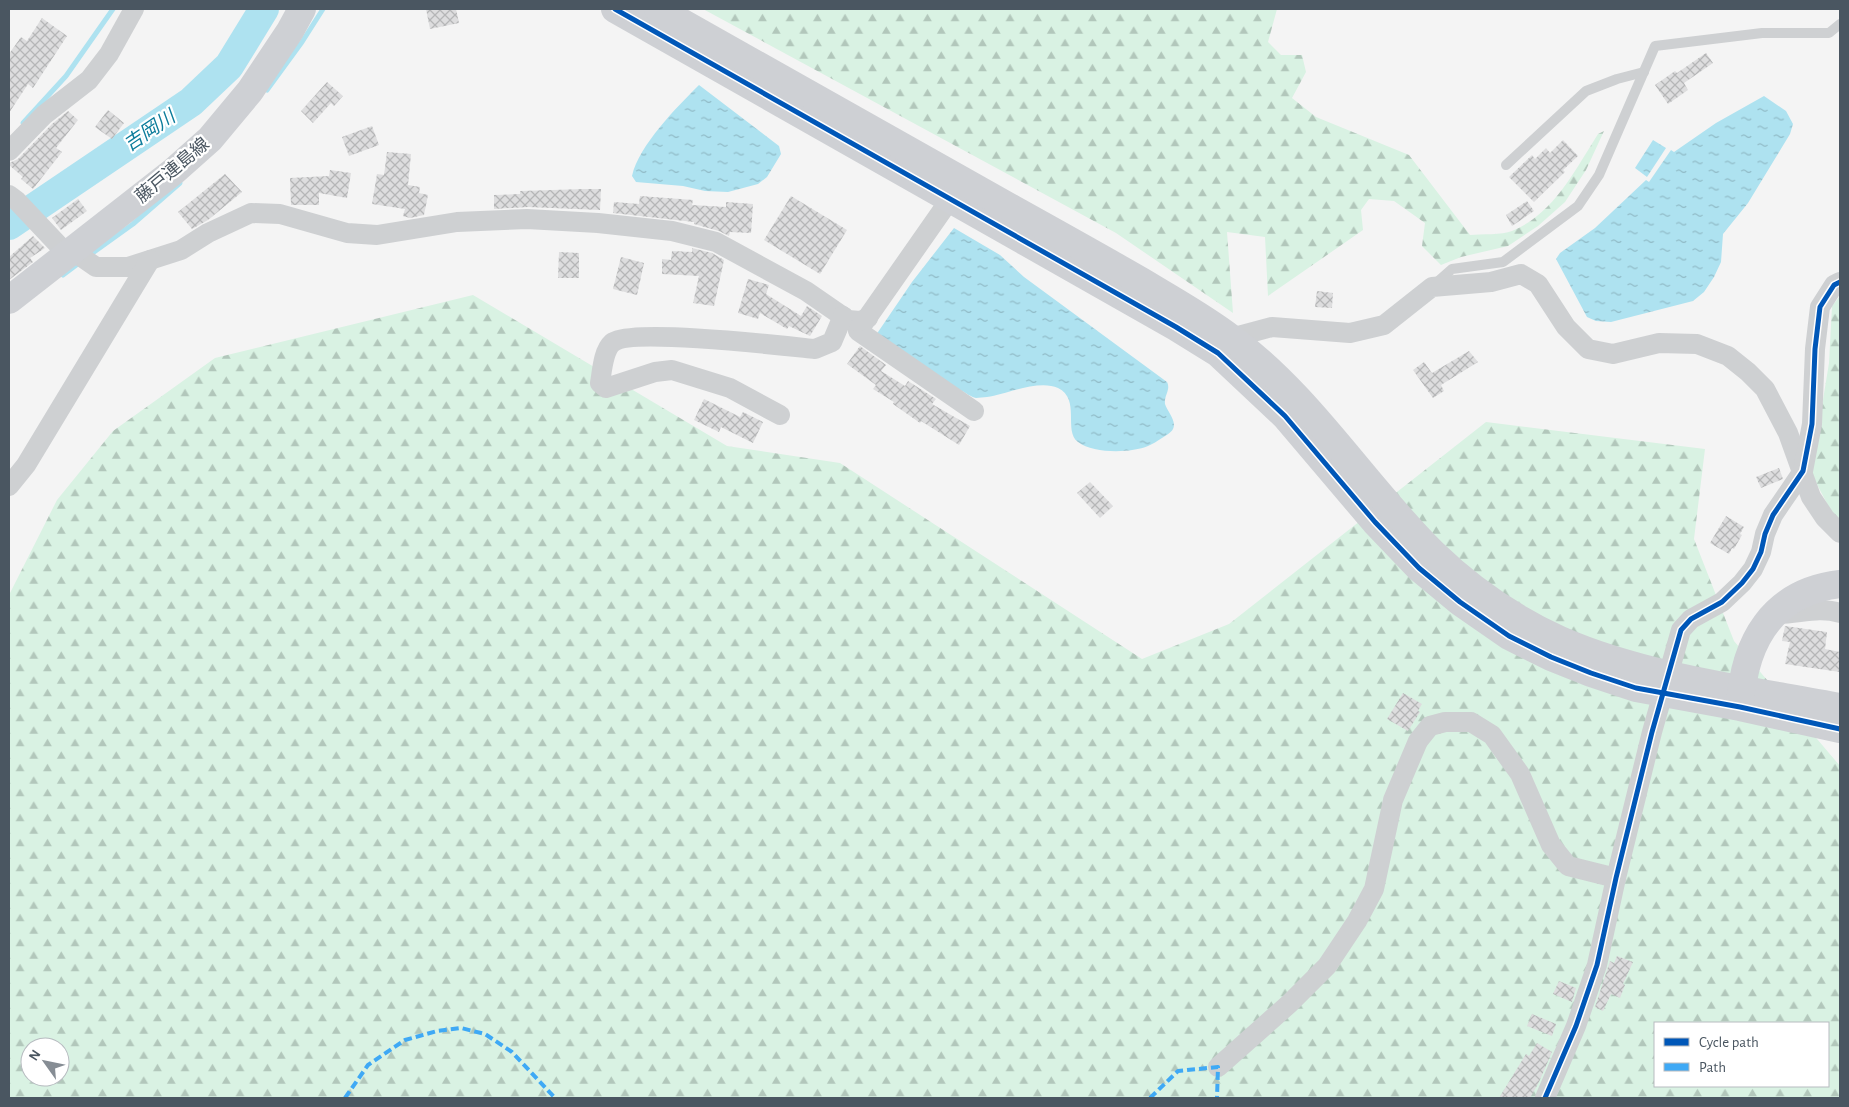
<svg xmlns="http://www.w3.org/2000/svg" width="1849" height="1107" viewBox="0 0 1849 1107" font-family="'Alegreya Sans','Noto Sans JP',sans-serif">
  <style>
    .forest { fill: url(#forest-firs); fill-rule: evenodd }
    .water { fill: url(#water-ripples) }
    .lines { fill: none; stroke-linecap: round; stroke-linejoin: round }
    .stream { stroke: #aee2f0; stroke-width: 5 }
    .river { stroke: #aee2f0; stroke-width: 30 }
    .building { fill: url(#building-cross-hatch) }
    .lane { stroke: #ced0d2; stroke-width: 10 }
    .street { stroke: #ced0d2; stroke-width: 20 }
    .secondary { stroke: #ced0d4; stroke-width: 28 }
    .quiet { stroke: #3fa9f5; stroke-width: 4; stroke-dasharray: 8 4; stroke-linecap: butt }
    .cycleway-casing { stroke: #fff; stroke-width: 8 }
    .cycleway { stroke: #0057b8; stroke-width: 5 }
    .labels { text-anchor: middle; stroke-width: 4.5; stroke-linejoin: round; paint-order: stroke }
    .street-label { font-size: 18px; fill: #4a5661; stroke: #fff }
    .water-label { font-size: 19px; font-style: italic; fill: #0c7c9b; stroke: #fff }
  </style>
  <defs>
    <pattern id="forest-firs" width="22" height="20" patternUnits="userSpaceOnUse" patternTransform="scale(1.25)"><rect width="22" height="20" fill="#d9f2e3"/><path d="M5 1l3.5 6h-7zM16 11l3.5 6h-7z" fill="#b2c7bb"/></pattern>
    <pattern id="water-ripples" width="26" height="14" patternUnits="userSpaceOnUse" patternTransform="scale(1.25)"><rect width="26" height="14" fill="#aee2f0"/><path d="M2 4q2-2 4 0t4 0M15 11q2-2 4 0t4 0" fill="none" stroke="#90bac6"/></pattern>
    <pattern id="building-cross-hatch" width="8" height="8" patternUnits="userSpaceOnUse" patternTransform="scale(1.25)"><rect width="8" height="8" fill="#ddddde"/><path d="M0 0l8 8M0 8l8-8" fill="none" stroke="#b5b6b7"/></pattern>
  </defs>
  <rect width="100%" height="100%" fill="#f4f4f4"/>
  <g class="forest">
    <path d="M703 9H1277L1268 42 1281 55H1302L1306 72 1292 98 1316 117 1409 155 1470 235C1481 234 1502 235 1512 231 1554 214 1575 170 1598 134L1604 131 1586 170 1565 202 1538 226 1508 246 1461 257 1441 265 1422 246 1425 223 1394 201 1369 199 1361 210 1363 230 1268 296 1265 237 1227 232 1233 313 1116 233Z"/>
    <path d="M473 295 727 446 840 463 1142 659 1229 624 1486 422 1705 449 1694 539 1734 641 1840 766V1098H9V595L57 500 113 431 215 358ZM1655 1023H1828V1086H1655ZM30 1047H60V1077H30Z"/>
    <path d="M1840 296V521L1832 513 1811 473 1829 363 1832 306Z"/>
  </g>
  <g class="water">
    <path d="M699 85 779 146 781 154 767 177 758 184 728 192 705 191 683 186 636 182 632 176C639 145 677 107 699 85Z"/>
    <path d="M1764 96 1786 111 1793 124 1790 134 1748 203 1723 234 1721 262 1714 277 1704 292 1693 301 1611 322 1596 321 1587 317 1556 259 1560 253 1595 228 1646 180 1649 182 1671 150 1674 152 1716 123Z"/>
    <path d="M1653 140 1666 148 1647 177 1635 168Z"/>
    <path d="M954 228 1000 255 1024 277 1167 382C1171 390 1164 395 1165 404 1167 411 1177 421 1173 429 1171 433 1165 436 1162 438 1157 441 1153 444 1148 446 1131 453 1094 454 1078 442 1063 431 1081 399 1058 388 1039 379 1007 394 987 397 984 397 979 398 976 398 971 397 966 393 962 391 931 376 904 354 876 335L912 282Z"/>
  </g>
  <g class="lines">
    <g class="stream">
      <path d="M267 90 302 42 323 9"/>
      <path d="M23 123 66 76 113 9"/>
      <path d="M9 206 18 218"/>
      <path d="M94 252 133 224 180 183"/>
      <path d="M63 275 79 263"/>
    </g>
    <path class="river" d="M9 225 191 102 229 66 264 9"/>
  </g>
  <g class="building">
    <path d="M426 9H456L459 23 430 29Z"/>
    <path d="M42 18 67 36 33 88 28 84 9 113V54L21 37 27 41Z"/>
    <path d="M1706 53 1713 63 1684 83 1688 90 1668 104 1655 85 1675 71 1677 73Z"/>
    <path d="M327 82 343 96 334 106 331 103 313 123 301 111Z"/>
    <path d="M108 110 124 123 112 139 95 127Z"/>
    <path d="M68 111 78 120 56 148 62 152 33 189 21 179 23 177 9 165V163L18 159 52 124Z"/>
    <path d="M372 126 379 145 349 156 342 137Z"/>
    <path d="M1563 140 1578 156 1563 170 1565 172 1534 202 1509 177 1532 155 1535 159 1546 148 1550 153Z"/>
    <path d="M387 152 411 154 408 185 420 187 419 193 428 195 424 215 410 218 403 216 405 209 372 204 377 174 384 175Z"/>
    <path d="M330 170 351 173 347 198 319 193V205H291L290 178 329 176Z"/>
    <path d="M225 174 242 192 208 220 192 229 178 212Z"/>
    <path d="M584 189H601L600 210 528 207 494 209V195L520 194V191Z"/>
    <path d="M640 196 693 200 692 205 726 207V202L753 204 751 233 730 232 729 236 719 231 694 224V222L613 213 614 202 639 204Z"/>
    <path d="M791 196 847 230 820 274 764 240Z"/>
    <path d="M78 199 87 211 61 230 52 218Z"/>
    <path d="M1527 201 1534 211 1512 226 1506 215Z"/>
    <path d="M33 236 45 248 30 258 33 262 9 280V257Z"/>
    <path d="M692 248 712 253 724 260 714 306 693 303 699 276 662 274V259L671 260 672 251 692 252Z"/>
    <path d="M559 252 579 253V278H558Z"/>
    <path d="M621 257 644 263 637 295 613 289Z"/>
    <path d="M748 279 769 285 766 294 801 316 807 306 822 316 810 336 789 326 787 329 760 313 758 319 738 313Z"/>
    <path d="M1317 291 1333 293 1332 308 1315 307Z"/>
    <path d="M860 346 886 365 881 371 905 386 908 381 936 399 932 404 970 426 959 445 921 421 920 423 893 404 894 402 873 389 876 385 847 364Z"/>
    <path d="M1469 351 1478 362 1441 385 1444 391 1433 398 1413 370 1424 362 1432 373Z"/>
    <path d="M704 399 740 417 743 412 763 422 753 443 721 427 719 432 694 420Z"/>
    <path d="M1779 468 1783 479 1761 488 1756 477Z"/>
    <path d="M1090 482 1113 506 1100 518 1077 493Z"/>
    <path d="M1726 516 1744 527 1740 534 1742 535 1734 549 1732 548 1729 554 1710 543Z"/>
    <path d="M1785 626 1827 632 1825 649 1840 652V672L1785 664 1790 642 1782 641Z"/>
    <path d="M1403 693 1422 704 1418 711 1420 712 1408 731 1387 719Z"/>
    <path d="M1617 956 1633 962 1623 984 1625 985 1620 998 1611 994 1603 1011 1595 1007 1610 961 1614 963Z"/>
    <path d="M1559 981 1576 988 1572 1002 1553 994Z"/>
    <path d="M1532 1014 1556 1024 1552 1036 1527 1026Z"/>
    <path d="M1537 1043 1552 1052 1539 1082 1530 1098H1499L1526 1054 1529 1056Z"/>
  </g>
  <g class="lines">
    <g class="lane">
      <path d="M1506 165 1586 91 1617 79 1644 72"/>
      <path d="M1435 284 1452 269 1503 262 1578 206 1599 175 1655 46 1762 33H1829L1840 24"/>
    </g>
    <g class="street">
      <path d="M9 151 44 115 89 80 109 54 134 9"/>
      <path d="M9 195 17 201 68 255"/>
      <path d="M951 198 858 331 974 411"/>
      <path d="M73 251 96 267H128L181 250 208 233 251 213 280 214 347 233 377 235 457 222 527 219 598 223 672 231 716 242 806 291 848 320 860 321 868 318"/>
      <path d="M1224 346 1231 338 1272 327 1350 333 1384 325 1432 287 1491 282 1521 274 1538 284 1566 327 1588 349 1613 354 1659 343 1697 344 1728 356 1748 372 1765 389 1788 433 1811 497 1825 518 1840 533"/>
      <path d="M780 415 730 388 672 370 655 372 606 388 600 383C602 372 603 351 612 343 630 328 785 346 815 349L832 342 843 316"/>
      <path d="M9 486 26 465 150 260"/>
      <path d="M1774 614C1797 615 1817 606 1840 613"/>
      <path d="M1218 1067 1290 1003 1327 966 1357 921 1374 889 1393 800 1418 741 1430 726 1445 722H1471L1492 735 1520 774 1551 845 1568 866 1616 878"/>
      <path d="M1545 1098 1576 1026 1597 965 1616 878 1652 732 1681 630 1691 619 1722 602 1742 583 1753 569 1761 552 1765 534 1773 515 1803 471 1812 424 1815 349 1820 307 1834 285 1840 282"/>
    </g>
    <g class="secondary">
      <path d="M615 9 1176 327 1218 353 1285 416 1375 522 1419 568 1460 602 1509 636 1551 657 1591 673 1636 688 1740 707 1840 729"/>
      <path d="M658 9C776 76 894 143 1013 209 1058 234 1103 259 1148 285 1176 302 1205 318 1231 338 1311 397 1363 484 1433 553 1469 588 1514 619 1560 640 1644 677 1750 690 1840 707"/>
      <path d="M9 300 174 171 210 139 250 91 290 31 302 9"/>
      <path d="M1740 706C1744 642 1772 592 1840 584"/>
    </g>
    <g class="quiet">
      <path d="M345 1098 368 1065 405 1040 437 1031 461 1028 485 1034 512 1052 555 1098"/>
      <path d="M1150 1098 1178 1071 1218 1067 1217 1098"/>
    </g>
    <g class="cycleway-casing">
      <g id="cycleway">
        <path d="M615 9 1176 327 1218 353 1285 416 1375 522 1419 568 1460 602 1509 636 1551 657 1591 673 1636 688 1740 707 1840 729"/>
        <path d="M1545 1098 1576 1026 1597 965 1616 878 1652 732 1681 630 1691 619 1722 602 1742 583 1753 569 1761 552 1765 534 1773 515 1803 471 1812 424 1815 349 1820 307 1834 285 1840 282"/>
      </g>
    </g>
    <use href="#cycleway" class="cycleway"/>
  </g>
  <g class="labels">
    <g class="street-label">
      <text transform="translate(172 170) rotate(-40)" y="6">藤戸連島線</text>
    </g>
    <g class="water-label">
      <text transform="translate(149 130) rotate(-34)" y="7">吉岡川</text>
    </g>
  </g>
  <rect width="1849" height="1107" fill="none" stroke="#4a5661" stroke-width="20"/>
  <rect x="1654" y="1022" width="175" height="65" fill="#ffffff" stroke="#b7bbc0"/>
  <rect x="1664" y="1038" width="25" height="8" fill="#0057b8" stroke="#b7bbc0"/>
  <text x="1699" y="1047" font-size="15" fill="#4a5661">Cycle path</text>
  <rect x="1664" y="1063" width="25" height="8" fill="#3fa9f5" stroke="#b7bbc0"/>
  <text x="1699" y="1072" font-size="15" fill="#4a5661">Path</text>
  <g transform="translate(45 1062) rotate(303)"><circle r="24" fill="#ffffff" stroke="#b7bbc0"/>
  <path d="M0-4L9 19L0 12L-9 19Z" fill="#868d94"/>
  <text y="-8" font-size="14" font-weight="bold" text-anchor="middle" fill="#4a5661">N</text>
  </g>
</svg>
